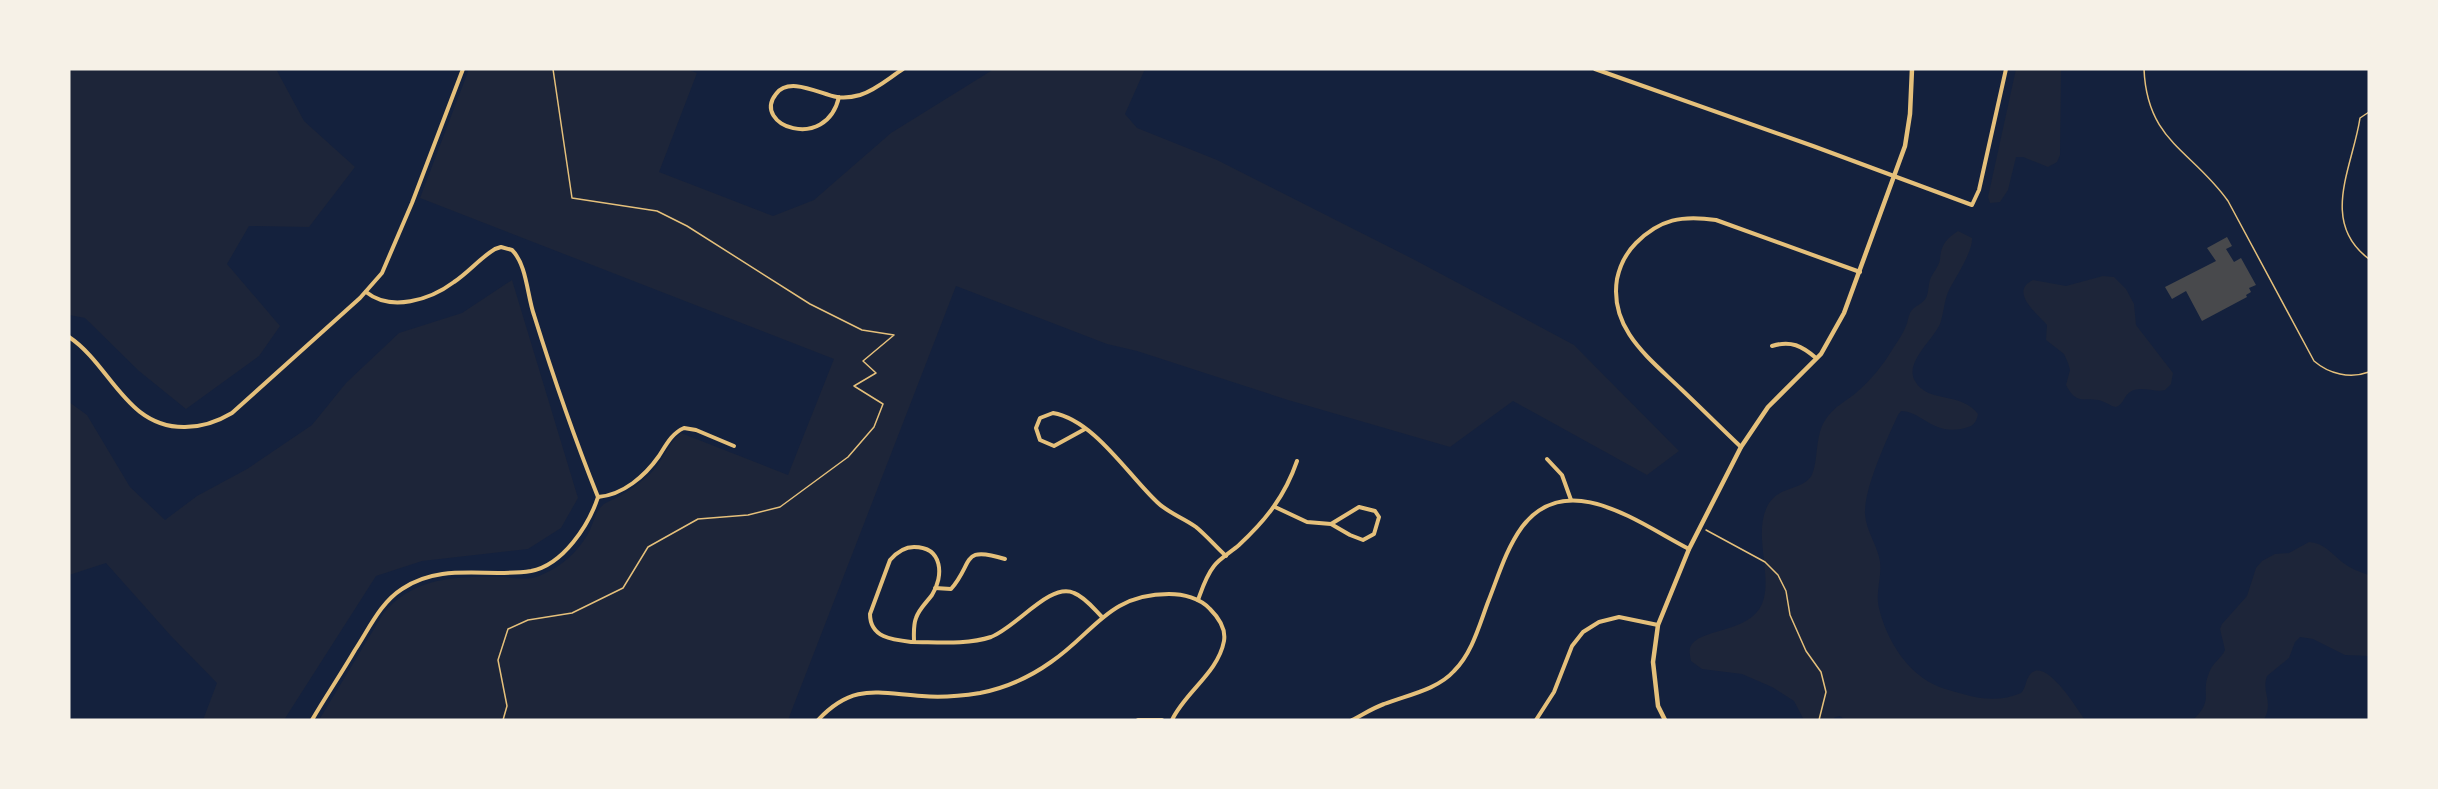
<svg xmlns="http://www.w3.org/2000/svg" width="2438" height="789" viewBox="0 0 2438 789" font-family="'Nunito Sans',sans-serif">
  <style>
    .green { fill: #1d2539 }
    .building { fill: #48494c }
    .lines { fill: none; stroke-linecap: round; stroke-linejoin: round }
    .path { stroke: #e5c07b; stroke-width: 1.5 }
    .service { stroke: #e5c07b; stroke-width: 1.5 }
    .minor { stroke: #e5c07b; stroke-width: 4 }
    .tertiary { stroke: #e5c07b; stroke-width: 4.5 }
  </style>
  <rect width="100%" height="100%" fill="#14213d"/>
  <g class="green">
    <path d="M69 69H276L304 121 355 167 309 227 249 226 227 264 280 326 259 356 186 409 139 371 85 318 69 315Z"/>
    <path d="M469 69H686L697 73 659 172 773 216 814 200 891 133 994 69H1145L1125 114 1137 128 1217 160 1413 259 1574 345 1679 451 1647 475 1513 401 1450 447 1288 400 1137 351 1107 344 956 286 788 720H319L383 614C413 576 460 576 504 577 514 578 527 580 536 577 559 569 579 552 590 530 593 523 596 511 602 506 605 502 613 500 618 497 629 491 641 482 651 473 663 461 668 443 681 433L788 475 834 359 420 198Z"/>
    <path d="M2016 69H2061L2060 155 2057 162 2048 167 2023 157H2016L2008 190 2000 202 1990 203 1988 197Z"/>
    <path d="M1958 231 1972 238C1973 251 1956 277 1950 288 1944 299 1944 313 1940 324 1933 340 1904 363 1915 381 1928 404 1961 391 1978 414 1976 425 1971 427 1961 429 1931 434 1921 411 1901 411L1898 415C1887 439 1864 488 1865 514 1866 531 1878 546 1880 562 1882 578 1875 592 1879 608 1886 638 1905 670 1933 684 1942 689 1953 691 1963 694 1982 700 2003 701 2021 693 2026 688 2025 682 2029 676 2044 653 2077 709 2085 720H1845L1840 716 1835 717 1833 720H1804L1794 701 1772 687 1742 674 1702 669 1691 661C1690 655 1688 649 1692 644 1705 628 1750 632 1762 604 1773 577 1754 538 1766 509 1776 486 1795 492 1809 479 1819 469 1814 439 1824 422 1835 405 1843 404 1857 392 1870 381 1884 364 1892 350 1897 342 1903 334 1906 326 1908 322 1908 317 1910 313 1913 306 1922 305 1926 298 1929 292 1928 286 1930 280 1932 273 1939 267 1940 259 1941 245 1946 239 1958 231Z"/>
    <path d="M2103 276 2114 277 2126 289 2134 304 2136 325 2173 373 2171 384 2165 390C2155 393 2140 385 2130 392 2123 397 2124 404 2116 407 2110 406 2105 401 2098 400 2082 398 2076 404 2066 385L2070 370 2068 363 2064 354 2046 340 2047 325C2039 315 2008 292 2033 280L2066 286Z"/>
    <path d="M512 280 578 498 561 528 528 549 422 561 376 576 284 720H203L217 683 171 636 106 563 69 575V402L87 415 130 487 165 520 197 496 247 469 312 425 346 383 399 333 462 313Z"/>
    <path d="M2309 542C2324 543 2331 553 2342 562 2350 568 2359 572 2369 575V656L2345 655 2313 639 2300 637 2295 642 2289 658 2267 676C2261 693 2274 700 2264 720H2193C2215 699 2200 695 2209 673 2212 663 2221 659 2225 650L2220 629 2222 624 2247 596 2256 568 2262 561 2275 554 2289 553Z"/>
  </g>
  <path class="building" d="M2227 237 2232 246 2226 249 2234 262 2241 258 2256 285 2249 288 2251 292 2246 295 2247 297 2202 321 2186 291 2172 299 2165 287 2216 261 2207 248Z"/>
  <g class="lines">
    <g class="path">
      <path d="M1706 530 1765 562 1778 575 1786 591 1790 615 1806 651 1821 672 1826 692 1819 720"/>
      <path d="M503 720 507 706 498 660 508 629 528 620 572 613 623 588 648 547 698 519 748 515 780 507 848 457 874 427 883 404 854 386 876 373 863 361 894 335 862 330 810 304 687 226 657 211 572 198 553 69"/>
    </g>
    <g class="service">
      <path d="M2144 69C2147 142 2192 150 2228 201L2314 361C2329 374 2350 379 2369 372"/>
      <path d="M2369 112 2360 118C2353 166 2319 222 2369 259"/>
    </g>
    <g class="minor">
      <path d="M1595 69 1813 146 1972 205 1979 190 2006 69"/>
      <path d="M839 97C826 153 751 125 776 94 789 76 820 94 837 97 843 98 853 97 860 95 876 90 889 78 903 69"/>
      <path d="M366 292C391 312 430 300 454 282 469 272 480 258 495 249L501 247 512 250C527 265 527 295 534 315 553 376 574 437 598 497"/>
      <path d="M69 337C111 365 126 428 185 427 202 427 217 422 232 413L360 298 382 273 412 203 463 69"/>
      <path d="M1772 346C1791 340 1802 346 1816 358"/>
      <path d="M1085 429 1054 446 1040 440 1036 428 1040 418 1053 413C1094 420 1128 475 1157 502 1168 513 1184 518 1196 527 1207 536 1216 547 1226 556"/>
      <path d="M1741 447C1721 428 1701 408 1681 389 1649 358 1609 329 1617 279 1620 265 1626 253 1636 243 1660 219 1682 215 1716 220L1860 272"/>
      <path d="M1547 459 1562 475 1571 500"/>
      <path d="M598 497C623 495 645 476 659 456 666 445 672 433 684 428L696 430 734 446"/>
      <path d="M1275 507 1307 522 1331 524 1350 535 1363 540 1374 534 1379 517 1375 511 1359 507 1331 524"/>
      <path d="M935 588 951 589C974 563 960 545 1005 559"/>
      <path d="M1198 600C1202 589 1206 576 1214 566 1220 558 1231 552 1239 545 1266 520 1285 496 1297 461"/>
      <path d="M914 642C914 634 913 626 916 618 919 609 926 603 932 595 944 576 943 547 914 547 904 547 897 552 890 560L870 614C870 638 893 640 912 642 936 642 967 645 991 637 1017 627 1050 582 1074 593 1085 597 1094 609 1102 617"/>
      <path d="M312 720C326 696 341 674 355 650 369 629 380 603 402 589 442 562 487 578 531 571 563 565 589 525 598 497"/>
      <path d="M818 720C853 683 876 693 922 696 941 698 961 696 980 693 1005 688 1030 677 1051 662 1094 633 1108 594 1169 594 1183 594 1200 598 1210 609 1218 617 1226 629 1224 641 1218 673 1185 692 1172 720"/>
      <path d="M1138 720H1162"/>
      <path d="M1352 720C1362 715 1373 708 1384 704 1407 695 1437 690 1454 671 1472 653 1479 626 1488 602 1498 577 1506 549 1522 527 1567 467 1640 524 1689 549"/>
      <path d="M1536 720 1554 692 1572 646 1583 632 1599 622 1619 617 1658 625"/>
    </g>
    <path class="tertiary" d="M1665 720 1658 706 1653 662 1658 625 1689 549 1741 447 1768 407 1821 354 1844 313 1905 146 1910 114 1912 69"/>
  </g>
  <rect width="2438" height="789" fill="none" stroke="#f6f1e7" stroke-width="141"/>
</svg>
